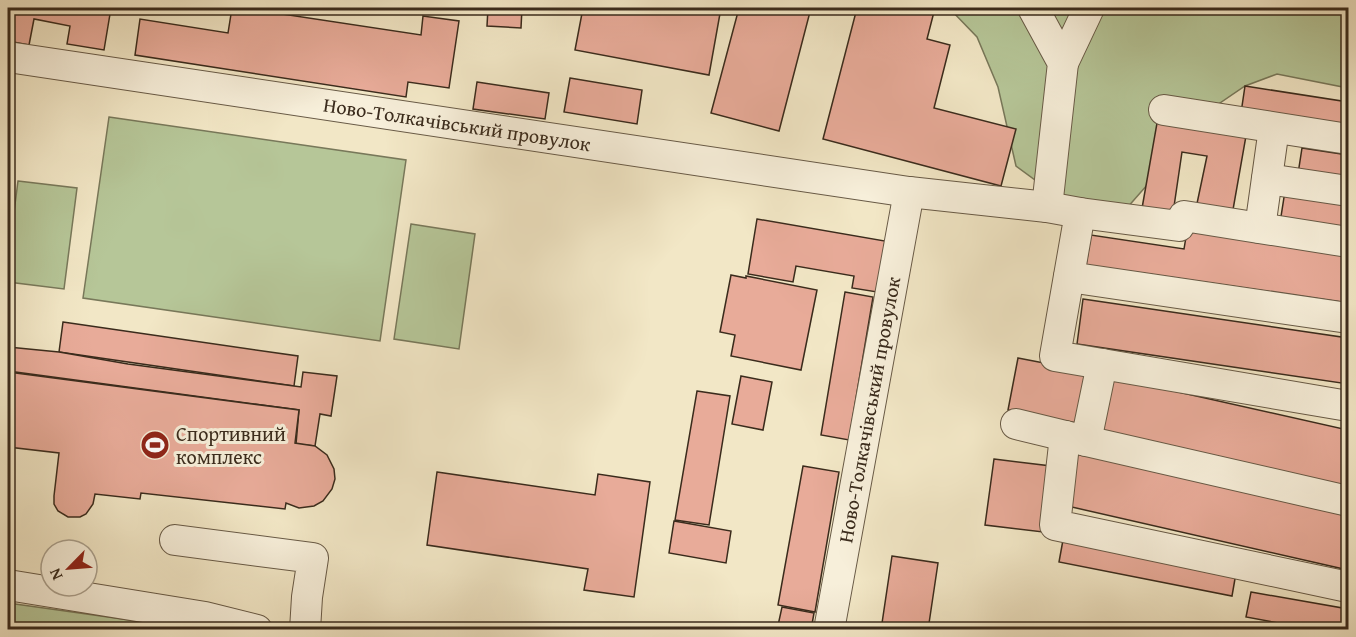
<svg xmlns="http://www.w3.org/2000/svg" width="1356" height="637" viewBox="0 0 1356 637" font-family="'Gentium Book Plus',serif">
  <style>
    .green { fill: #b6c698; stroke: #78785a; stroke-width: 1.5 }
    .building { fill: #e8ab99; stroke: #3a2b1c; stroke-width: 1.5 }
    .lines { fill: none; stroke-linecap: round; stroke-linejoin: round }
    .minor-casing { stroke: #685a46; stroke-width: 32 }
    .minor { stroke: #f7efda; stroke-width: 30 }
    .labels { text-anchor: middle; stroke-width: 6; stroke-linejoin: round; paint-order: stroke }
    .street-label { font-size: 20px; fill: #3a2b1c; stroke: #f7efda }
    .poi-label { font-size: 20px; fill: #3a2b1c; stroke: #f7efda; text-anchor: start }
  </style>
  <rect width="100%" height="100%" fill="#f2e7c6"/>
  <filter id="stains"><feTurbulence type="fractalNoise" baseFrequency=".00333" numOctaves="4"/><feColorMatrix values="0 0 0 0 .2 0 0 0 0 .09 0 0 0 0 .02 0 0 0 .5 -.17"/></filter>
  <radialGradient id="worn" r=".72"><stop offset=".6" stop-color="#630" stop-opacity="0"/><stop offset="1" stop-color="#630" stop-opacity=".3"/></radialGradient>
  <g class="green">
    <path d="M949 8H1348V88L1277 74 1245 86 1201 116 1155 176 1126 209 1080 213 1016 166 998 87 977 37Z"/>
    <path d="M109 117 406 160 380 341 83 298Z"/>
    <path d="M18 181 77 188 64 289 8 282V259Z"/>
    <path d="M411 224 475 234 459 349 394 339Z"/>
    <path d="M8 603 165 625 190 629H8Z"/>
  </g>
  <g class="building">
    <path d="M8 8H111L104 50 67 44 70 26 34 19 29 45 8 41Z"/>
    <path d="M232 8H242L421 35 423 16 459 21 449 88 408 82 406 97 135 55 140 19 228 33Z"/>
    <path d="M488 8H522L521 28 487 26Z"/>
    <path d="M583 8H721L709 75 575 50Z"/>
    <path d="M739 8H811L779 131 711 113Z"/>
    <path d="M857 8H935L927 39 950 45 934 108 1016 129 1001 186 823 139Z"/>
    <path d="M570 78 642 90 637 124 564 112Z"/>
    <path d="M477 82 549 93 545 119 473 109Z"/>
    <path d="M1245 86 1348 102V130L1241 113Z"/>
    <path d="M1157 123 1246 136 1231 221 1195 213 1207 156 1182 152 1172 220 1141 214Z"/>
    <path d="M1302 148 1348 155V182L1298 174Z"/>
    <path d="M1285 191 1348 201V234L1280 223Z"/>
    <path d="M757 219 885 241 877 292 852 288 854 276 796 266 793 282 748 274Z"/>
    <path d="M1188 225 1348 249V303L1086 265 1091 235 1184 249Z"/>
    <path d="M731 275 746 278V276L817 290 801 370 731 356 735 335 720 332Z"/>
    <path d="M845 292 873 297 849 440 821 435Z"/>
    <path d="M1083 299 1348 338V384L1077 344Z"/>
    <path d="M63 322 298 356 294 386 59 352Z"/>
    <path d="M8 347 59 352 128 364 294 386 301 387 303 372 337 376 331 416 320 414 315 446 296 444 299 410 8 371Z"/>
    <path d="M1018 358 1091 372 1081 424 1008 410Z"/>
    <path d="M8 372 299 410 295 443 315 446 327 455 334 469 335 479 332 489 323 501 314 506 299 508 286 503 285 509 141 493 140 499 95 494 93 504 86 514 80 517H68L58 511 54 504V496L59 453 8 447Z"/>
    <path d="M741 376 772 382 763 430 732 424Z"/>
    <path d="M1107 376 1348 430V487L1095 431Z"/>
    <path d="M697 391 730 396 709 525 675 520Z"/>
    <path d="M1075 453 1348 515V570L1063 505Z"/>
    <path d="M994 459 1051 466 1043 532 985 525Z"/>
    <path d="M803 466 839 472 815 612 778 605Z"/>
    <path d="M437 472 595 495 598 474 650 482 634 597 584 590 588 569 427 545Z"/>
    <path d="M674 521 731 531 726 563 669 553Z"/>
    <path d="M1063 540 1236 573 1232 596 1059 562Z"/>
    <path d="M892 556 938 563 928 630H881Z"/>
    <path d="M1251 592 1348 609V630H1316L1246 617Z"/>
    <path d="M782 607 814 613 811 630H777Z"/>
  </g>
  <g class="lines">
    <g class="minor-casing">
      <g id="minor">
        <path d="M1033 8 1063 63 1047 207"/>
        <path id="s1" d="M8 57 909 192 1047 207 1080 213 1055 356 1348 406"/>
        <path d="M1063 63 1089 8"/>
        <path d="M1164 110 1348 139"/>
        <path d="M1267 179 1348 191"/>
        <path d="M1080 213 1179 226 1184 216 1348 242"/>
        <path d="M1260 228 1274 128"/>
        <path d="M1069 277 1348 318"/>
        <path d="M1016 424 1086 441 1102 364"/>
        <path d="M1065 436 1055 525 1348 587"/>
        <path d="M1086 441 1348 501"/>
        <path d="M175 540 313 558 307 597 305 630"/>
        <path d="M8 585 205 617 257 630"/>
        <path id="s2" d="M829 630 909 192"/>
      </g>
    </g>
    <use href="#minor" class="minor"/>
  </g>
  <defs>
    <g id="stadium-disc" transform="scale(1.5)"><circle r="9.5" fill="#8f2418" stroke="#f7efda"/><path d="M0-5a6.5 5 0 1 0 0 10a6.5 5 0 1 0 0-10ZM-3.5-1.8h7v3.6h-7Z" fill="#fff"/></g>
  </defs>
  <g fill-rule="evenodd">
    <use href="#stadium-disc" x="155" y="445"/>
  </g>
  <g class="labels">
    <g class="street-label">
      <text dy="7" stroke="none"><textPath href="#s1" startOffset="454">Ново-Толкачівський провулок</textPath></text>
      <text dy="7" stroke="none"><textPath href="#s2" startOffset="224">Ново-Толкачівський провулок</textPath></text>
    </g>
    <g class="poi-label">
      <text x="176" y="441">Спортивний<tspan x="176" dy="23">комплекс</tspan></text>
    </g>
  </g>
  <rect width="1356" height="637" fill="none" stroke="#f2e7c6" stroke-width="30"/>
  <rect x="9" y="9" width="1338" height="619" fill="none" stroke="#3a2b1c" stroke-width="3"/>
  <rect x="15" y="15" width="1326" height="607" fill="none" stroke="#3a2b1c" stroke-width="1.5"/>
  <g transform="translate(69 568) rotate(245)"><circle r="28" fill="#f7efda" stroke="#aba18e" stroke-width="1.5"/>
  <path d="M0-4.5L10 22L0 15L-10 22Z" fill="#8f2418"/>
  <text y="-9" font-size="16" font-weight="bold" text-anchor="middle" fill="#3a2b1c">N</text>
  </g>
  <rect width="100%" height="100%" filter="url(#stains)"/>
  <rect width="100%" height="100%" fill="url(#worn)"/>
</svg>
